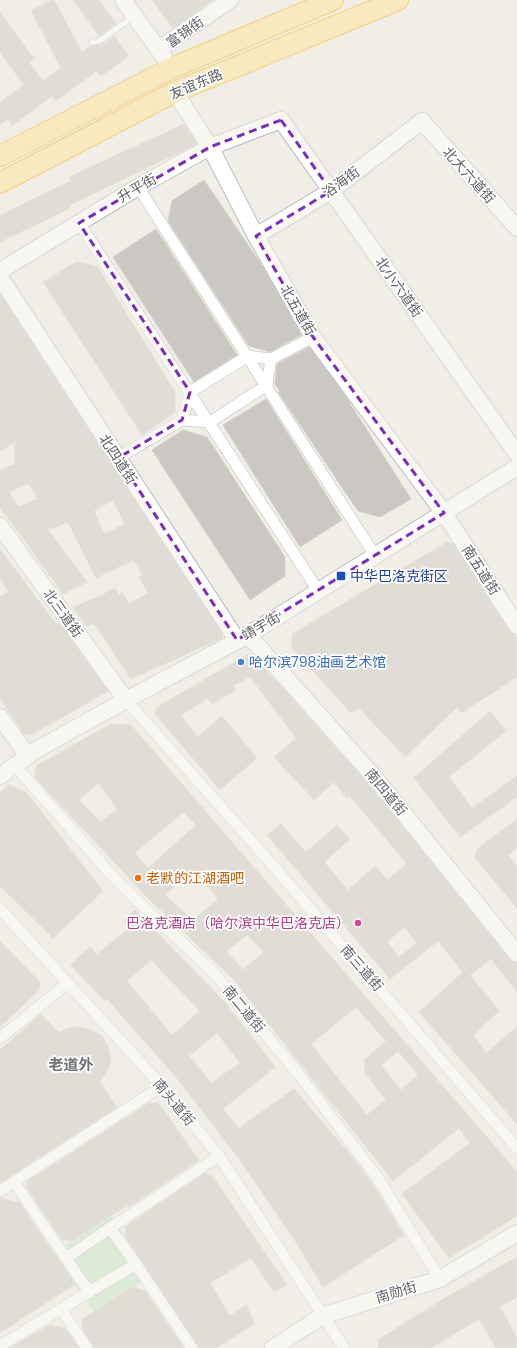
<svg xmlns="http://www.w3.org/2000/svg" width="517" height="1348" viewBox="0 0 517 1348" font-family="Poppins,'Noto Sans SC',sans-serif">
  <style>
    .green { fill: #c3e7c3 }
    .building { fill: #cbc8c3; stroke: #d5d0c4; fill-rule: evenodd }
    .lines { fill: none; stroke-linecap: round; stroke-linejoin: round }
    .lane-casing { stroke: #b8bbc0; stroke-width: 7 }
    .street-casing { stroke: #b8bbc0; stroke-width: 12 }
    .secondary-casing { stroke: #b9bcc2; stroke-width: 18 }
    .highway-casing { stroke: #f6ac00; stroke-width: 22 }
    .lane { stroke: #fff; stroke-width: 5.5 }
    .street { stroke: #fff; stroke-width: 11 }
    .secondary { stroke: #fff; stroke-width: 16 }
    .highway { stroke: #fde290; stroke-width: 20 }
    .marked { fill: none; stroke: #7b2cbf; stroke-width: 3; stroke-dasharray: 8 5; stroke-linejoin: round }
    .transit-dot { fill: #1a4fb4; stroke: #fff; stroke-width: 1.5 }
    .shop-dot { fill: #3f7fe0; stroke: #fff; stroke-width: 1.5 }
    .food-dot { fill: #e8710a; stroke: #fff; stroke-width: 1.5 }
    .hotel-dot { fill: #d1479c; stroke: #fff; stroke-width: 1.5 }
    .labels { text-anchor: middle; stroke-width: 3.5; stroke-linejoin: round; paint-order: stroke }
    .street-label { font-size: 14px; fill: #5d6166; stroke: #fff }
    .transit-label { font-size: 14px; fill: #164399; stroke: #fff; text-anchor: start }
    .shop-label { font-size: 14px; fill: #366cbe; stroke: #fff; text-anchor: start }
    .food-label { font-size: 14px; fill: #c56008; stroke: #fff; text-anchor: start }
    .hotel-label { font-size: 14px; fill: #b23c85; stroke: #fff; text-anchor: end }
    .neighbourhood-label { font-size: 15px; font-weight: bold; fill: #6e7378; stroke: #fff }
  </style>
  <rect width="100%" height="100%" fill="#f0eee6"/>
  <path class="green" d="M111 1216 151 1276 93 1311 53 1253Z"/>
  <g class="building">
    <path d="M51 0H54L82 52 91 46 101 45 114 36 129 56 101 76 97 71 56 101 52 96 12 126 8 119 0 125V102L24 85 0 52V12L34 59 29 63 43 81 61 68 31 11Z"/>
    <path d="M73 0H99L116 24 99 36Z"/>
    <path d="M152 0H212L173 28Z"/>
    <path d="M184 124 197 144 68 206 70 208 0 242V215L71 181 69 177Z"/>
    <path d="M204 180 263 267 301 335 270 352 249 346 168 221 172 201Z"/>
    <path d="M156 229 237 355 194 382 113 257Z"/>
    <path d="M76 262 97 266 175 392V412L142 435 43 282Z"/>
    <path d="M0 294 222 634V638L131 679 94 623 86 626 73 607 98 597 115 588 119 595 122 592 129 604 148 593 139 577 143 575 133 560 96 578 68 522 48 530 87 582 63 594 0 507V470L15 464V442L0 451ZM29 483 38 499 19 507 9 492ZM113 500 125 524 104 534 94 511Z"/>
    <path d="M309 347 342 391 411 499 380 517 358 511 278 392 280 391 275 384 277 364Z"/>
    <path d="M266 399 342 520 300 547 223 425Z"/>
    <path d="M183 430 207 437 285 557V576L250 600 152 450Z"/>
    <path d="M447 542 453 544 509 631 517 638V677L461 713 457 707 405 757 359 708 351 713 292 648V634Z"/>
    <path d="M0 549 56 624 59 623 108 691 31 735 24 734 0 698V597L9 592 0 578Z"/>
    <path d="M247 655 254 656 369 785 510 960 517 963V992L491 959 470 975 499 1011 473 1035 486 1053 517 1027V1124L419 1012 463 972 438 941 390 979 267 835 281 824 306 852 337 825 350 839 324 862 348 890 375 866 387 880 407 864 350 796 347 798 334 782 314 800 274 757 296 738 250 677 232 686 236 690 212 704 208 698 181 715 197 737 222 716 257 758 220 790 155 714 157 707ZM404 927 417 943 399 957 387 942Z"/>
    <path d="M490 711 506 731 449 777 472 808 517 776V797L460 837 414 778Z"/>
    <path d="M111 724 131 725 517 1172V1216L449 1258 402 1194 470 1143 459 1128 393 1181 234 980 148 898 35 778 36 766ZM99 783 117 809 101 822 79 800ZM183 812 196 825 148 868 135 853ZM193 869 218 899 193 920 165 895ZM247 935 264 952 243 970 226 951ZM356 1007 386 1041 364 1060 365 1073 386 1100 367 1115 311 1044ZM398 1051 418 1075 401 1090 381 1066Z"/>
    <path d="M9 785 26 792 103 891 53 938 0 886V792Z"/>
    <path d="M517 819V848L508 855 517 866V908L475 858 477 849Z"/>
    <path d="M135 910 225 1002 275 1067 223 1109 239 1128 294 1089 355 1160 376 1189 404 1235 323 1287 294 1239 240 1160 176 1077 107 999 105 1001 70 965 90 947 97 954 131 927 124 920ZM151 960 200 1011 172 1035 127 981ZM217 1033 240 1063 211 1083 189 1056Z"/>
    <path d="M0 941 40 982 39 990 0 1027Z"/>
    <path d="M41 1014 59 1033 68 1028 80 1027 91 1030 102 1036 108 1047 111 1060 108 1070 100 1082 117 1107 0 1183V1050Z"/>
    <path d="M149 1103 159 1104 199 1160 127 1208 128 1205 71 1241 61 1239 27 1188 28 1181Z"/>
    <path d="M205 1173 213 1177 287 1285 274 1292 251 1258 210 1283 230 1316 246 1305 255 1324 216 1348H199L125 1236 126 1226Z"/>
    <path d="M0 1198 20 1203 75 1284 0 1333Z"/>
    <path d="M517 1257V1297L500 1307 517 1338V1348H496L479 1319 431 1348H378L379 1339 450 1295Z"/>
    <path d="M132 1287 145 1290 184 1348H94L82 1328V1319Z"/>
    <path d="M49 1325 65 1328 79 1348H10Z"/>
  </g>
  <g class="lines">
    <g class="lane-casing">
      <path id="lane" d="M92 42 99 41 133 17"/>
    </g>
    <g class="street-casing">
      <g id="street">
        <path d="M138 187 376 557"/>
        <path d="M79 223 319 592"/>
        <path d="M182 420 210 422 267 385 271 359"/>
        <path d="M118 458 182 420 190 392 248 356 271 359 313 337"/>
        <path d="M126 700 262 853 517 1148"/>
        <path d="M15 766 118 882 215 974 301 1077 377 1177 440 1279"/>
        <path d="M0 909 162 1086 219 1156 344 1348"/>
        <path d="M0 1038 68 983"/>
        <path d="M0 1191 162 1086"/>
        <path d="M110 1228 219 1156"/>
        <path d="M66 1258 110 1228 136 1264 89 1292"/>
        <path d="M136 1264 192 1348"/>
        <path d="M61 1309 87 1348"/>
        <path d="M0 1346 89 1292 14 1182"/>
      </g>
    </g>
    <g class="secondary-casing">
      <g id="secondary">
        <path d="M123 0 164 57"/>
        <path d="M159 49 230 0"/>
        <path d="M175 92 210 147 256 236 313 337 444 513 517 626"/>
        <path d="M256 236 331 191 422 121 517 228"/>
        <path d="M0 271 138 187 210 147 281 120 517 454"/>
        <path d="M0 277 237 640"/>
        <path d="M0 526 126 700"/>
        <path d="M248 635 376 779 517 954"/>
        <path d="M0 717 28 756"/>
        <path d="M0 776 36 750 126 700 248 635 517 467"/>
        <path d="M273 1348 322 1316 440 1279 517 1233"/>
      </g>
    </g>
    <g class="highway-casing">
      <g id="highway">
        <path d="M0 156 172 68 333 0"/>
        <path d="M0 183 175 92 398 0"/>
      </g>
    </g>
    <use href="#lane" class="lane"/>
    <use href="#street" class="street"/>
    <use href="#secondary" class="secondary"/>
    <use href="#highway" class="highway"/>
  </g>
  <path d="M0 0H517V1348H0ZM281 120 331 191 256 236 313 337 444 513 237 640 118 458 182 420 190 392 79 223 210 147Z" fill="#f0eee6" fill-opacity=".55" fill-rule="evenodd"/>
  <path class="marked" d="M281 120 331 191 256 236 313 337 444 513 237 640 118 458 182 420 190 392 79 223 210 147Z"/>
  <rect class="transit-dot" x="336" y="571" width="10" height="10" rx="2"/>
  <circle class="shop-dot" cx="241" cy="662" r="4"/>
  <circle class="food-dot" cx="138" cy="878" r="4"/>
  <circle class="hotel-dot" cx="358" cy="923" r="4"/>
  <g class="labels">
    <g class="street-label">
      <text transform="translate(185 32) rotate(-35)" y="5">富锦街</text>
      <text transform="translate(196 84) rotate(-23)" y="5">友谊东路</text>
      <text transform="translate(469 175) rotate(48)" y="5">北大六道街</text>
      <text transform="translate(341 182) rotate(-36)" y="5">浴海街</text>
      <text transform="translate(137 188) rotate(-30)" y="5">升平街</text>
      <text transform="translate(399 287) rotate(55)" y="5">北小六道街</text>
      <text transform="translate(298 310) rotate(60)" y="5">北五道街</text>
      <text transform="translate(118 459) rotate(57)" y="5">北四道街</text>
      <text transform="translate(481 570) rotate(57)" y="5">南五道街</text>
      <text transform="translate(63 613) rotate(54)" y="5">北三道街</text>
      <text transform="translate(261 626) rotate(-31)" y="5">靖宇街</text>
      <text transform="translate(386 792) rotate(50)" y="5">南四道街</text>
      <text transform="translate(362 968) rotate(49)" y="5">南三道街</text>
      <text transform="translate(244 1009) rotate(50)" y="5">南二道街</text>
      <text transform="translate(174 1102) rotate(50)" y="5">南头道街</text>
      <text transform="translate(396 1292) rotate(-17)" y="5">南勋街</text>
    </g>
    <g class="transit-label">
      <text x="350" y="581">中华巴洛克街区</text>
    </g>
    <g class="shop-label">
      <text x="249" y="667">哈尔滨798油画艺术馆</text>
    </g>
    <g class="food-label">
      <text x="146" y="883">老默的江湖酒吧</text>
    </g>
    <g class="hotel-label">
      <text x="350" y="928">巴洛克酒店（哈尔滨中华巴洛克店）</text>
    </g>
    <g class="neighbourhood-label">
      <text x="71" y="1070">老道外</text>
    </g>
  </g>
</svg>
